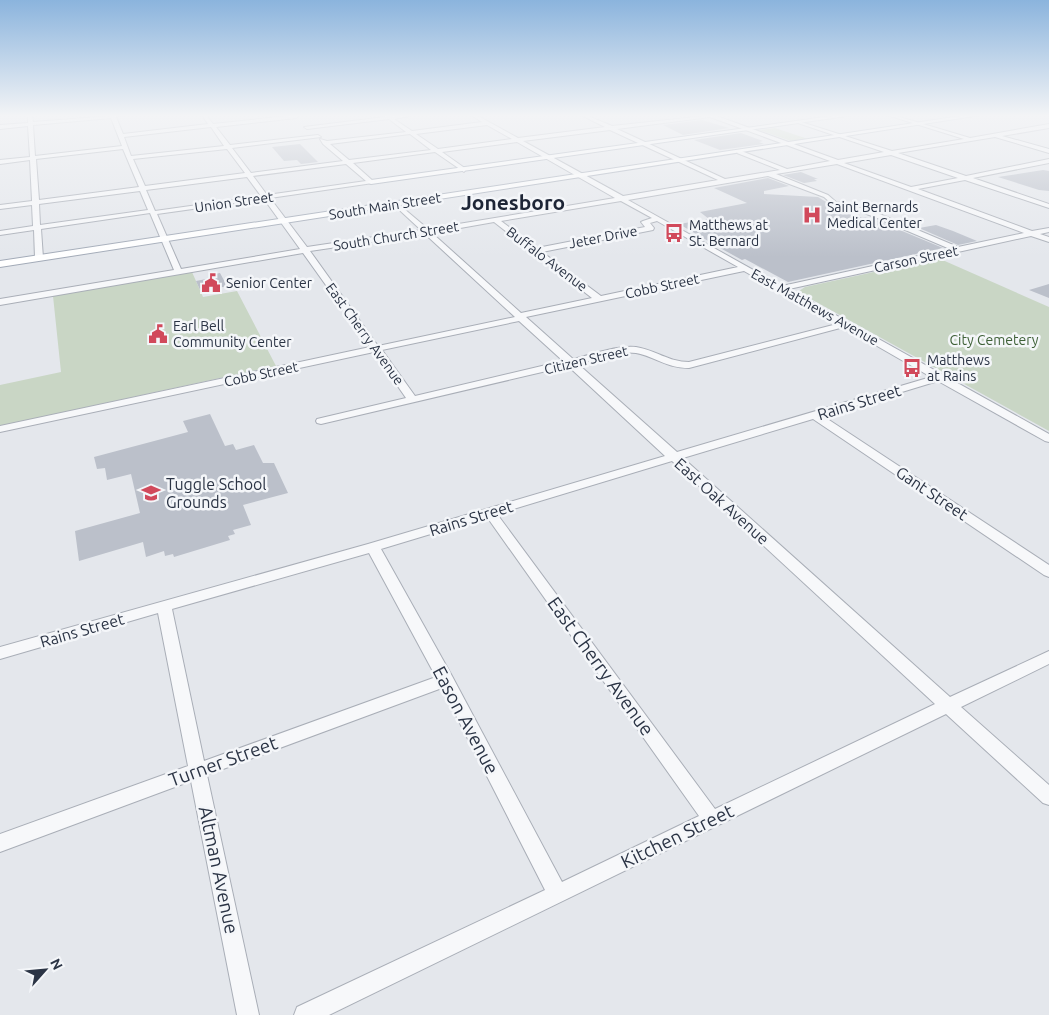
<svg xmlns="http://www.w3.org/2000/svg" width="1049" height="1015" viewBox="0 0 1049 1015" font-family="Ubuntu,sans-serif">
  <style>
    .green { fill: #c9d6c5 }
    .building { fill: #bbc0ca }
    .lines { fill: none; stroke-linecap: round; stroke-linejoin: round }
    .minor-casing { stroke: #a9aeb7; stroke-width: 2 }
    .major-casing { stroke: #a3abb8; stroke-width: 2 }
    .minor { fill: #f7f8fa; fill-rule: evenodd }
    .major { fill: #fff; fill-rule: evenodd }
    .labels { text-anchor: middle; stroke-width: 5; stroke-linejoin: round; paint-order: stroke }
    .far-street-label { font-size: 14px; fill: #2b3445; stroke: #f4f6f9 }
    .far-poi-label { font-size: 14px; fill: #2b3445; stroke: #f4f6f9; text-anchor: start }
    .far-park-label { font-size: 14px; fill: #3f6138; stroke: #f4f6f9 }
    .street-label { font-size: 16px; fill: #2b3445; stroke: #f4f6f9 }
    .poi-label { font-size: 16px; fill: #2b3445; stroke: #f4f6f9; text-anchor: start }
    .near-street-label { font-size: 19px; fill: #2b3445; stroke: #f4f6f9 }
    .far-town-label { font-size: 21px; font-weight: bold; fill: #1d2536; stroke: #f4f6f9 }
  </style>
  <rect width="100%" height="100%" fill="#e4e7ec"/>
  <g class="green">
    <path d="M775 128 808 139 791 141 759 130Z"/>
    <path d="M938 258 1049 307V431L800 293 799 291 805 287Z"/>
    <path d="M192 272 203 297 237 291 276 366 0 426V385L61 372 53 296Z"/>
  </g>
  <g class="building">
    <path d="M702 120 729 128 683 135 663 125Z"/>
    <path d="M741 133 763 141 759 142 764 144 720 150 694 140Z"/>
    <path d="M300 144 318 162 301 164 297 160 284 161 272 147Z"/>
    <path d="M1043 170 1049 171V191L1039 190 998 177Z"/>
    <path d="M801 172 818 179H814L817 181 804 183 783 175Z"/>
    <path d="M768 178 789 186 764 191V194L818 197 831 205 837 207 834 209 858 217 871 218 943 248 788 282 745 259 742 260 722 249 679 224 709 219 700 212 747 203 714 188Z"/>
    <path d="M936 225 953 231 977 241 958 245 919 228Z"/>
    <path d="M220 273 227 286 201 292 196 281 211 278 209 275Z"/>
    <path d="M1049 284V298L1029 290Z"/>
    <path d="M210 414 225 446 233 444 236 450 254 445 263 463H274L288 493 243 505 251 525 233 530 235 534 228 536 230 540 174 557 173 554 165 556 164 551 146 557 143 542 79 561 75 531 140 513 131 474 107 480 105 468 97 469 94 457 188 432 183 421Z"/>
  </g>
  <g class="lines">
    <g class="minor-casing">
      <path id="minor" d="M28 115H32L33 122 124 115 116 117 123 134 208 124 202 115H206L213 124 297 115 299 116 296 118 216 127 230 145 318 135 321 137 232 148 251 173 343 161 323 144 320 139 327 141 406 132 389 119 307 129 304 127 385 117 384 115H414L394 119 412 131 482 122 471 115H476L518 138 605 127 581 115H586L612 126 714 115 838 160 884 152 798 123V121L892 151 964 139 887 115H893L970 138 1049 124V128L1002 136 1049 149V153L995 137 898 153 966 176 1049 159V163L973 178 1049 204V208L965 180 918 189 1032 231 1049 228V232L1040 234 1049 237V242L1031 236 789 289 1049 434V442L1045 441 938 381 823 416 1049 565V577L1044 575 813 419 683 458 950 697 1049 651V664L961 707 1049 785V805L1043 803 946 714 329 1015H294L297 1007 545 890 442 688 207 775 259 1015H237L191 781 0 852V834L188 766 158 613 0 659V647L368 544 665 456 568 366 321 424 317 423 316 421 317 419 406 398 374 352 0 432V426L370 347 303 253 0 305V299L174 270 150 213 41 229 43 258 39 260 35 258 34 230 0 235V231L33 226 32 205 0 209V205L32 201 30 160 0 164V160L30 157 28 126 0 129V125L28 123ZM710 117 830 161 787 169 739 150 737 153 780 170 725 179 617 129ZM111 118 122 146 35 156 33 125ZM487 125 512 139 438 149 416 134ZM211 127 224 146 131 156 124 137ZM610 130 718 180 623 196 523 141ZM410 134 431 150 349 160 330 144ZM517 142 615 198 428 229 396 202 393 204 394 205 421 230 307 247 270 198 373 183V181L353 163 435 152 464 172 466 169 442 152ZM123 149 139 187 39 200 36 159ZM227 149 245 173 145 186 133 159ZM891 155 958 178 911 187 844 163ZM346 164 366 181 267 195 253 176ZM837 164 1024 233 958 247 882 215 855 206 836 202 828 195 776 174ZM768 176 824 197 832 204 851 208 877 218 950 249 782 286 628 200ZM247 177 261 196 155 211 146 190ZM140 191 148 210 40 225 39 204ZM264 199 300 249 181 269 157 214ZM621 201 652 218 643 221 641 222 645 227 537 248 501 221ZM657 221 738 267 601 296 542 252 653 230 654 228 650 223ZM494 222 592 298 521 313 432 233ZM425 234 515 317 378 346 310 251ZM744 271 837 324 689 362C669 362 655 350 636 347 616 345 592 355 573 359L526 317ZM519 321 563 361 415 396 382 350ZM844 327 931 377 677 452 578 364C596 359 618 350 636 353 656 357 666 368 689 368ZM672 461 935 704 715 809 497 514ZM487 517 699 816 562 882 452 676 381 549ZM369 553 436 677 204 761 172 609Z"/>
    </g>
    <g class="major-casing">
      <g id="major">
        <path d="M839 115H854L371 184 367 182 371 180Z"/>
        <path d="M967 115H981L0 267V261Z"/>
      </g>
    </g>
    <use href="#minor" class="minor"/>
    <use href="#major" class="major"/>
  </g>
  <linearGradient id="sky" x2="0" y2="1"><stop stop-color="#8bb4dd"/><stop offset="0.45" stop-color="#f3f4f6"/><stop offset="1" stop-color="#f3f4f6" stop-opacity="0"/></linearGradient>
  <rect width="1049" height="257" fill="url(#sky)"/>
  <defs>
    <g id="hospital-bare" transform="scale(1.5)"><path d="M-5-5h3v3.5h4V-5h3V5h-3V1.5h-4V5h-3Z" fill="#d1495b" stroke="#f4f6f9" stroke-width="2.5" paint-order="stroke"/></g>
    <g id="bus-bare" transform="scale(1.5)"><path d="M-5-6H5V4H4V6H2V4H-2V6H-4V4H-5ZM-3.5-4V0h7V-4ZM-3.5 1.2v1.5H-2V1.2ZM2 1.2v1.5H3.5V1.2Z" fill="#d1495b" stroke="#f4f6f9" stroke-width="2.5" paint-order="stroke"/></g>
    <g id="civic-bare" transform="scale(1.5)"><path d="M-.6-6.5H3V-4.5H.6V-3L4-1V1h2V6H-6V1h2V-1L-.6-3ZM-1.2 2.5V6h2.4V2.5Z" fill="#d1495b" stroke="#f4f6f9" stroke-width="2.5" paint-order="stroke"/></g>
    <g id="school-bare" transform="scale(1.5)"><path d="M0-5L7-2L0 1L-7-2ZM-4 1L0 2.5L4 1V4Q0 6-4 4Z" fill="#d1495b" stroke="#f4f6f9" stroke-width="2.5" paint-order="stroke"/></g>
  </defs>
  <g fill-rule="evenodd">
    <use href="#hospital-bare" x="812" y="215"/>
    <use href="#bus-bare" x="674" y="233"/>
    <use href="#civic-bare" x="211" y="283"/>
    <use href="#civic-bare" x="158" y="334"/>
    <use href="#bus-bare" x="912" y="368"/>
    <use href="#school-bare" x="151" y="493"/>
  </g>
  <g class="labels">
    <g class="far-street-label">
      <text transform="translate(234 202) rotate(-8)" y="5">Union Street</text>
      <text transform="translate(385 206) rotate(-9)" y="5">South Main Street</text>
      <text transform="translate(396 236) rotate(-9)" y="5">South Church Street</text>
      <text transform="translate(603 237) rotate(-11)" y="5">Jeter Drive</text>
      <text transform="translate(547 259) rotate(37)" y="5">Buffalo Avenue</text>
      <text transform="translate(916 259) rotate(-12)" y="5">Carson Street</text>
      <text transform="translate(662 286) rotate(-12)" y="5">Cobb Street</text>
      <text transform="translate(815 307) rotate(29)" y="5">East Matthews Avenue</text>
      <text transform="translate(365 334) rotate(54)" y="5">East Cherry Avenue</text>
      <text transform="translate(586 360) rotate(-13)" y="5">Citizen Street</text>
      <text transform="translate(261 374) rotate(-12)" y="5">Cobb Street</text>
    </g>
    <g class="far-poi-label">
      <text x="827" y="212">Saint Bernards<tspan x="827" dy="16">Medical Center</tspan></text>
      <text x="689" y="230">Matthews at<tspan x="689" dy="16">St. Bernard</tspan></text>
      <text x="226" y="288">Senior Center</text>
      <text x="173" y="331">Earl Bell<tspan x="173" dy="16">Community Center</tspan></text>
      <text x="927" y="365">Matthews<tspan x="927" dy="16">at Rains</tspan></text>
    </g>
    <g class="far-park-label">
      <text x="994" y="345">City Cemetery</text>
    </g>
    <g class="street-label">
      <text transform="translate(859 402) rotate(-17)" y="6">Rains Street</text>
      <text transform="translate(932 493) rotate(34)" y="6">Gant Street</text>
      <text transform="translate(722 501) rotate(42)" y="6">East Oak Avenue</text>
      <text transform="translate(471 518) rotate(-17)" y="6">Rains Street</text>
      <text transform="translate(82 630) rotate(-16)" y="6">Rains Street</text>
    </g>
    <g class="poi-label">
      <text x="166" y="490">Tuggle School<tspan x="166" dy="18">Grounds</tspan></text>
    </g>
    <g class="near-street-label">
      <text transform="translate(601 666) rotate(54)" y="7">East Cherry Avenue</text>
      <text transform="translate(466 720) rotate(62)" y="7">Eason Avenue</text>
      <text transform="translate(223 761) rotate(-20)" y="7">Turner Street</text>
      <text transform="translate(677 836) rotate(-26)" y="7">Kitchen Street</text>
      <text transform="translate(219 870) rotate(78)" y="7">Altman Avenue</text>
    </g>
    <g class="far-town-label">
      <text x="513" y="210">Jonesboro</text>
    </g>
  </g>
  <g transform="translate(45 970) rotate(63)" stroke="#f4f6f9" stroke-width="4" paint-order="stroke">
  <path d="M0-4L9 19L0 12L-9 19Z" fill="#2b3445"/>
  <text y="-8" font-size="14" font-weight="bold" text-anchor="middle" fill="#2b3445">N</text>
  </g>
</svg>
